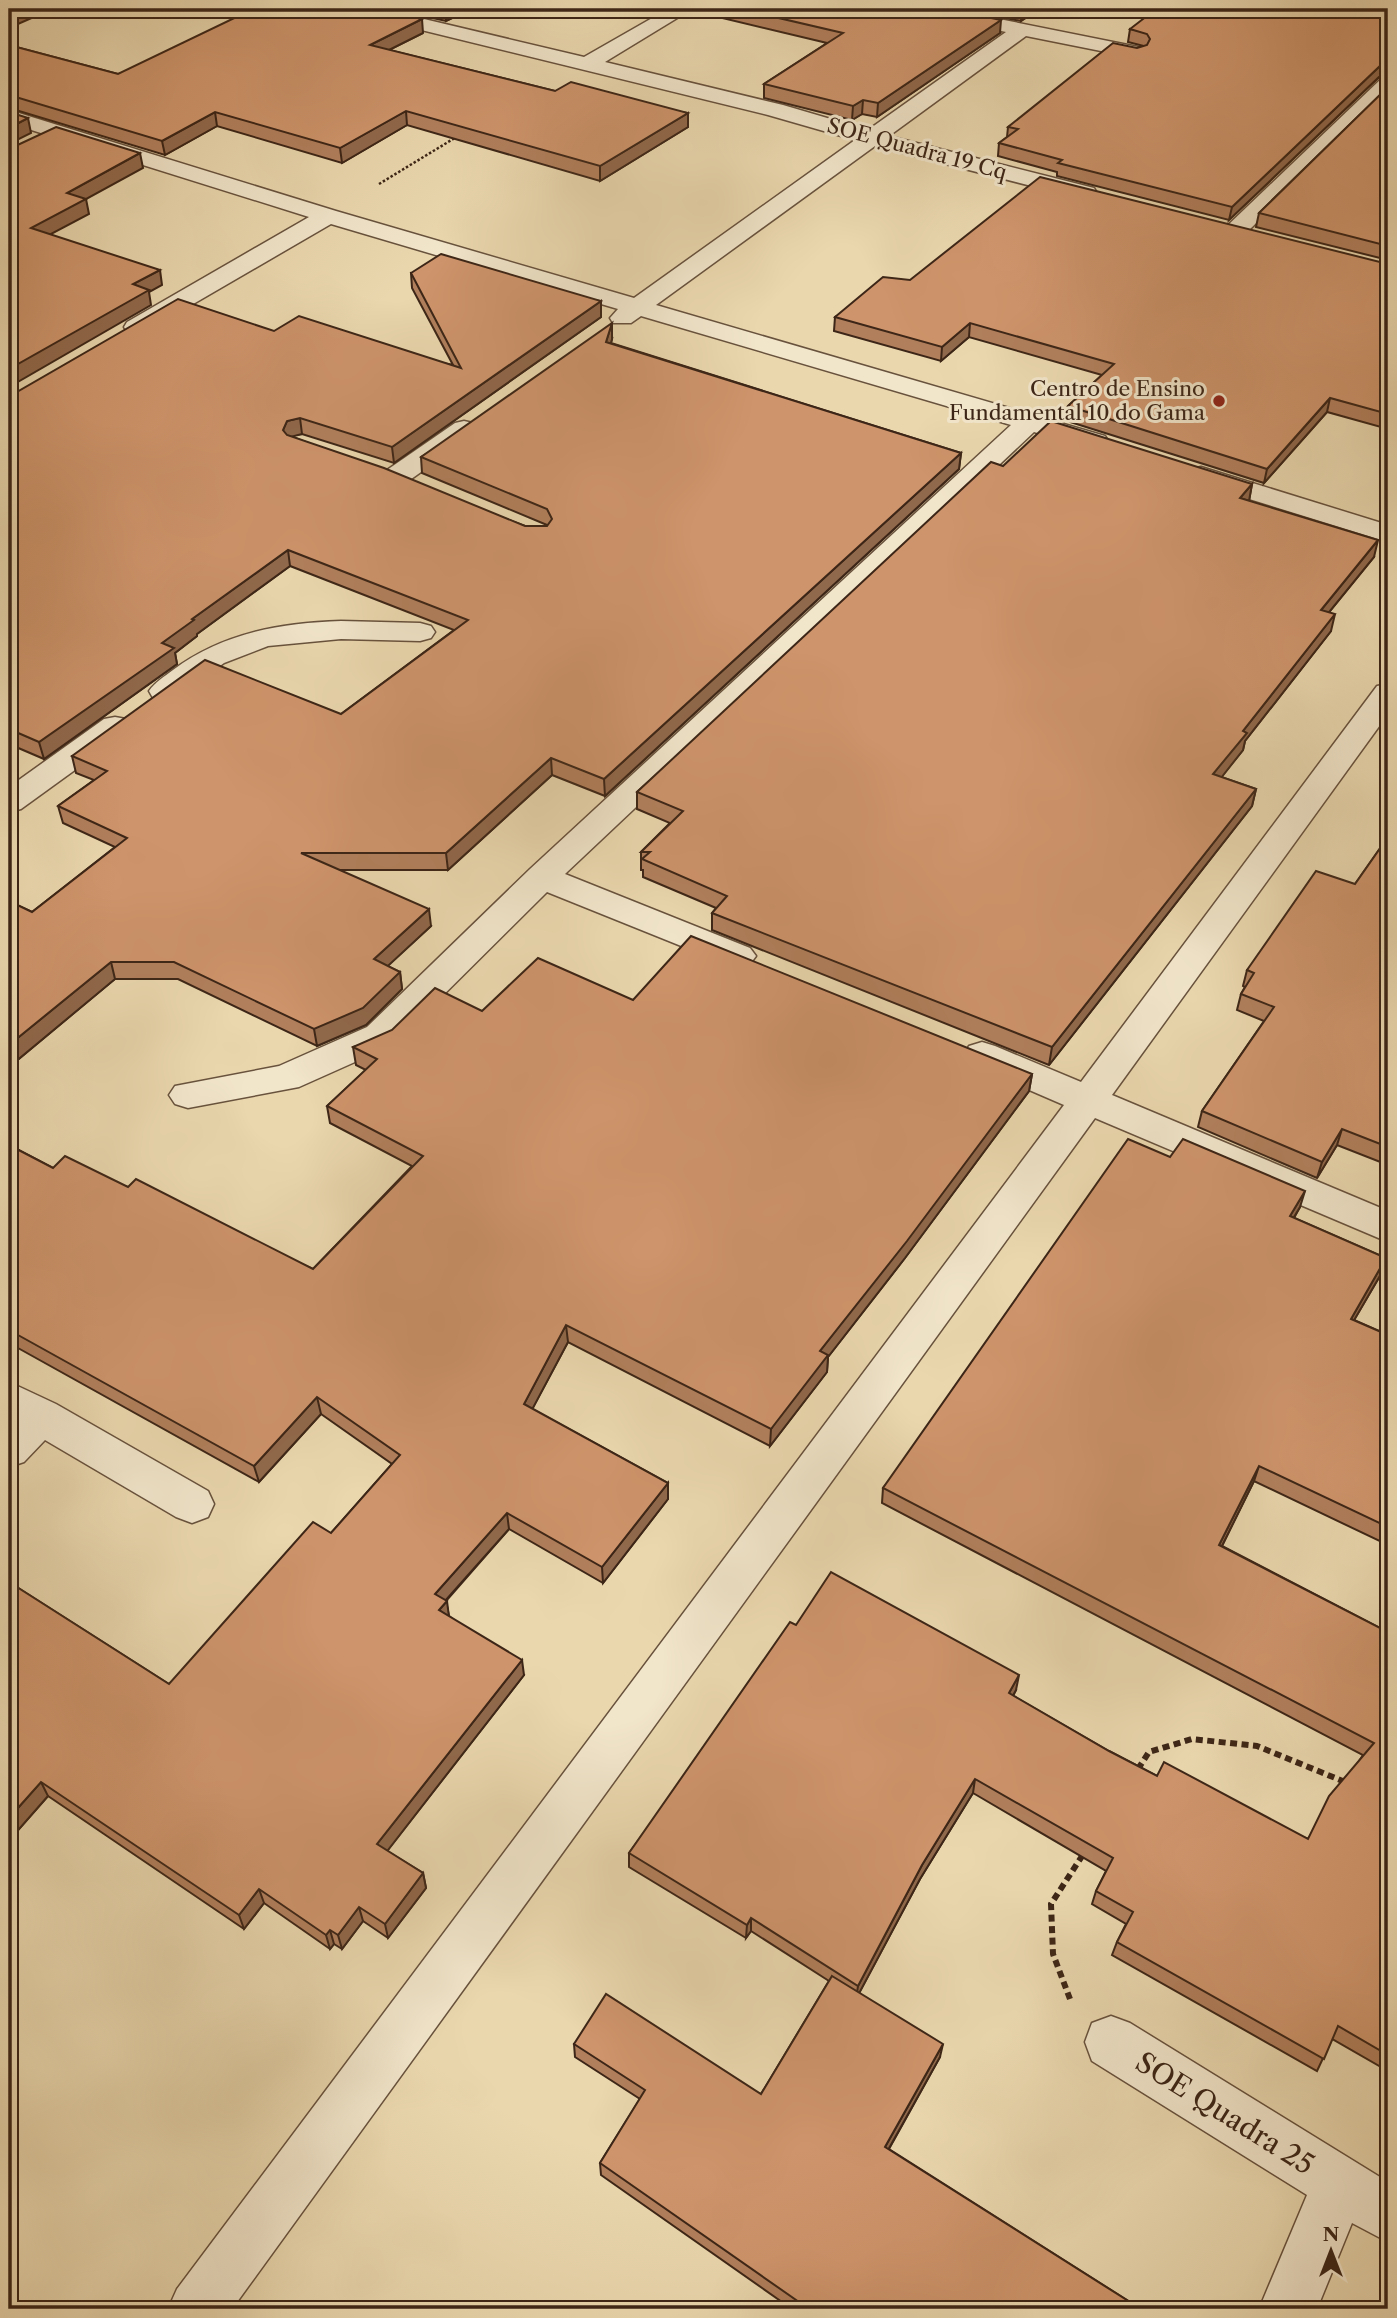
<svg xmlns="http://www.w3.org/2000/svg" width="1397" height="2318" viewBox="0 0 1397 2318" font-family="'Libre Caslon Text',serif">
  <style>
    .lines { fill: none; stroke-linecap: round; stroke-linejoin: round }
    .minor-casing { stroke: #68523d; stroke-width: 3 }
    .path-far1 { stroke: #3d2617; stroke-width: 2.5; stroke-dasharray: 2.5 2; stroke-linecap: butt }
    .path { stroke: #3d2617; stroke-width: 6; stroke-dasharray: 7 4.5; stroke-linecap: butt }
    .minor { fill: #f1e5ca; fill-rule: evenodd }
    .wall { fill: #b17f5c; stroke: #3d2617; stroke-width: 2 }
    .shaded-wall { fill: #90684b; stroke: #3d2617; stroke-width: 2 }
    .building { fill: #ce946b; stroke: #3d2617; stroke-width: 2 }
    .poi-dot { fill: #8f2418; stroke: #f1e5ca; stroke-width: 2.5 }
    .labels { text-anchor: middle; stroke-width: 6; stroke-linejoin: round; paint-order: stroke }
    .far-street-label { font-size: 21px; fill: #3d2617; stroke: #f1e5ca }
    .far-poi-label { font-size: 21px; fill: #3d2617; stroke: #f1e5ca; text-anchor: end }
    .near-street-label { font-size: 28px; fill: #3d2617; stroke: #f1e5ca }
  </style>
  <rect width="100%" height="100%" fill="#ead7ae"/>
  <filter id="stains"><feTurbulence type="fractalNoise" baseFrequency=".00286" numOctaves="4"/><feColorMatrix values="0 0 0 0 .2 0 0 0 0 .09 0 0 0 0 .02 0 0 0 .5 -.17"/></filter>
  <radialGradient id="worn" r=".72"><stop offset=".6" stop-color="#630" stop-opacity="0"/><stop offset="1" stop-color="#630" stop-opacity=".3"/></radialGradient>
  <g class="lines">
    <g class="minor-casing">
      <g id="minor">
        <path d="M349 9H382L584 57 668 9H692L605 62 783 105 868 130 1006 32 992 29 989 25 992 21 999 19 1143 48 1146 52 1143 56 1136 58 1026 36 889 136 1094 188 1097 193 1094 198 1086 200 875 146 656 305 1105 436 1109 442 1105 448 1096 450 1034 432 565 874 750 948 756 956 750 964 738 968 726 964 547 892 393 1045 299 1087 188 1108 175 1104 169 1095 175 1086 279 1066 367 1027 530 869 1011 425 641 316 631 323H613L610 318 618 309 331 224 145 332H127L124 327 127 322 309 217 9 123V110L336 211 634 298 855 140 768 115 352 13Z"/>
        <path d="M1388 77V94L1243 236H1227L1223 231 1227 226 1381 79Z"/>
        <path d="M464 421 473 423 477 429 473 435 407 482H387L383 476 387 470 455 423Z"/>
        <path d="M1201 467 1388 525V542L1191 481 1187 475 1191 469Z"/>
        <path d="M341 621 420 623 431 626 435 632 431 638 420 641 341 639 268 646 224 663 175 698 164 700 153 698 149 691C155 682 164 677 173 670 223 633 280 623 341 621Z"/>
        <path d="M1388 684V714L1112 1095 1388 1211V1242L1095 1118 232 2309H168L177 2289 1064 1105 969 1064 964 1055 969 1046 982 1042 995 1046 1081 1082 1377 686Z"/>
        <path d="M115 717 126 719 131 726 126 733 21 809 9 812V787L104 719Z"/>
        <path d="M9 1382 56 1404 208 1491 214 1504 208 1517 192 1523 176 1517 45 1440 24 1462 9 1467Z"/>
        <path d="M1111 2016 1130 2023 1388 2182V2242L1352 2223 1317 2309H1259L1307 2195 1092 2061 1085 2042 1092 2023Z"/>
      </g>
    </g>
    <path class="path-far1" d="M379 184 458 136"/>
    <g class="path">
      <path d="M1138 1769 1149 1752 1192 1739 1257 1746 1345 1782"/>
      <path d="M1070 1999 1053 1954 1051 1904 1084 1853"/>
    </g>
    <use href="#minor" class="minor"/>
  </g>
  <g class="wall">
    <path d="M392 9H471L446 21Z"/>
    <path d="M693 9H947L1000 33 877 117 862 114 852 120 764 98V84L827 43 693 11Z"/>
    <path d="M960 9H1039L1021 21Z"/>
    <path d="M1130 29 1379 77 1229 220 1057 176V172L998 156 999 143 1007 137 1008 127 1137 48 1144 46 1128 42Z"/>
    <path d="M423 33 389 50 555 91 688 113V127L600 181 407 125 342 163 217 126 165 155 9 108V45L118 74Z"/>
    <path d="M1388 87V260L1256 227 1259 213Z"/>
    <path d="M1388 264V429L1327 412 1264 483 1067 421 1068 406 1102 375 969 337 941 361 834 331 835 317 910 280Z"/>
    <path d="M411 273 601 301V317L394 463 302 434 290 436 525 526H547V525L422 473 421 457 612 339 611 343 961 453 959 469 605 796 552 775 448 870H339L431 926 387 966 400 972 402 989 366 1025 317 1046 178 979H115L9 1067V901L32 912 115 847 63 823 58 806 94 780 76 773 72 756 341 714 454 630 290 566 197 634V636L175 653 177 664 44 759 9 744V394L274 331 453 365 412 288Z"/>
    <path d="M1003 466 1252 484 1249 501 1374 557 1329 612 1331 631 1245 741 1243 750 1221 777 1256 789 1252 806 1049 1065 712 930V913L716 908 643 877V870H641V852L670 823 637 809V792Z"/>
    <path d="M1388 837V1165L1337 1145 1317 1178 1198 1127 1202 1111 1264 1021 1237 1010 1241 994 1245 987 1243 986 1247 970 1355 884Z"/>
    <path d="M633 1000 1032 1074 1029 1091 905 1258 828 1357 827 1372 770 1446 568 1342 532 1409 668 1483V1499L603 1583 509 1529 446 1601 449 1616 524 1675 387 1851 423 1873 426 1888 388 1938 363 1921 342 1949 334 1944 330 1949 264 1903 244 1929 48 1796 13 1836 9 1833V1582L169 1684 331 1533 392 1464 321 1414 259 1482 9 1343V1145L53 1168 128 1187 313 1269 412 1166 330 1123 327 1106 366 1070 356 1065 353 1047 482 1011Z"/>
    <path d="M1170 1157 1300 1207 1294 1218 1386 1258 1381 1274 1354 1320 1388 1335V1545L1254 1481 1222 1546 1388 1632V2071L1332 2039 1317 2071 1112 1955 1117 1942 1126 1924 1092 1904 1096 1891 1106 1871 973 1793 920 1879 859 1993 940 2057 889 2149 1141 2309H792L601 2175 600 2163 640 2099 575 2057 574 2044 761 2094 829 1981 751 1931 746 1938 629 1867V1853L796 1625 1016 1690 1013 1696 1109 1751 1157 1776 1308 1839 1363 1755 882 1503 883 1488Z"/>
  </g>
  <g class="shaded-wall">
    <path d="M16 9H52L9 28V12Z"/>
    <path d="M445 9H471L446 21Z"/>
    <path d="M1022 9H1039L1021 21Z"/>
    <path d="M422 19 423 33 371 59 370 45Z"/>
    <path d="M1001 20 1000 33 877 117 878 103Z"/>
    <path d="M1388 63V75L1379 77 1229 220 1232 207 1382 64Z"/>
    <path d="M863 100 862 114 852 120 853 106Z"/>
    <path d="M406 111 407 125 342 163 340 148Z"/>
    <path d="M215 112 217 126 165 155 162 141Z"/>
    <path d="M688 113V127L600 181V166Z"/>
    <path d="M28 118 31 133 9 144V128Z"/>
    <path d="M140 153 143 168 86 199 89 214 34 243 31 228 67 193Z"/>
    <path d="M160 270 162 285 149 292 151 305 9 387V369L133 284Z"/>
    <path d="M601 301V317L394 463 392 447Z"/>
    <path d="M612 323V339L607 357 606 342Z"/>
    <path d="M970 323 969 337 941 361 942 347Z"/>
    <path d="M1330 398 1327 412 1264 483 1267 469Z"/>
    <path d="M300 418 302 434 290 437 286 445 283 430 287 421Z"/>
    <path d="M961 453 959 469 605 796 604 779Z"/>
    <path d="M1252 484 1249 501 1240 498Z"/>
    <path d="M1378 540 1374 557 1317 627 1321 610Z"/>
    <path d="M288 550 290 566 197 634V636L175 653 177 664 44 759 39 742 192 619Z"/>
    <path d="M1335 614 1331 631 1245 741 1243 750 1210 792 1213 774 1243 731Z"/>
    <path d="M551 758 552 775 448 870 446 853Z"/>
    <path d="M1256 789 1252 806 1049 1065 1052 1047Z"/>
    <path d="M429 909 431 926 376 977 374 959Z"/>
    <path d="M111 962 115 979 9 1067V1045Z"/>
    <path d="M400 972 402 989 366 1025 317 1046 314 1029Z"/>
    <path d="M1032 1074 1029 1091 905 1258 828 1357 827 1372 770 1446 771 1429 820 1351Z"/>
    <path d="M1342 1129 1337 1145 1317 1178 1322 1162Z"/>
    <path d="M1305 1191 1300 1207 1285 1232 1290 1216Z"/>
    <path d="M1386 1258 1381 1274 1346 1334 1351 1319Z"/>
    <path d="M566 1325 568 1342 526 1421 524 1404Z"/>
    <path d="M317 1397 321 1414 259 1482 254 1466Z"/>
    <path d="M1259 1466 1254 1481 1215 1560 1219 1545Z"/>
    <path d="M668 1483V1499L603 1583 602 1567Z"/>
    <path d="M507 1513 509 1529 437 1610 435 1594Z"/>
    <path d="M447 1601 449 1617 439 1610Z"/>
    <path d="M522 1660 524 1675 381 1859 377 1844Z"/>
    <path d="M1019 1675 1016 1690 1006 1708 1009 1693Z"/>
    <path d="M975 1779 973 1793 920 1879 856 1999 858 1986 922 1865Z"/>
    <path d="M41 1782 48 1796 13 1836 9 1827V1818Z"/>
    <path d="M423 1873 426 1888 388 1938 385 1924Z"/>
    <path d="M259 1889 264 1903 244 1929 239 1915Z"/>
    <path d="M359 1907 363 1921 342 1949 338 1935Z"/>
    <path d="M751 1918V1931L746 1938 747 1925Z"/>
    <path d="M330 1930 334 1944 330 1949 326 1935Z"/>
    <path d="M943 2044 940 2057 883 2159 885 2147Z"/>
  </g>
  <g class="building">
    <path d="M253 9H378L422 19 370 45 555 91 571 82 688 113 600 166 406 111 340 148 215 112 162 141 9 95V45L118 74Z"/>
    <path d="M740 9H947L1001 20 878 103 863 100 853 106 764 84 843 33Z"/>
    <path d="M1156 9H1388V63L1382 64 1232 207 1058 163 1062 160 999 143 1018 129 1008 127 1113 43 1137 48 1147 45 1150 39 1147 34 1130 29Z"/>
    <path d="M1388 87V246L1259 213Z"/>
    <path d="M9 112 28 118 9 128Z"/>
    <path d="M56 127 140 153 67 193 86 199 31 228 160 270 133 284 149 290 9 369V149Z"/>
    <path d="M1040 177 1388 264V414L1330 398 1267 469 1068 406 1114 364 970 323 942 347 835 317 883 277 910 280Z"/>
    <path d="M441 254 601 301 392 447 300 418 287 421 283 430 287 435 384 468 525 526H547L552 519 547 509 421 457 612 323 606 342 961 453 604 779 551 758 446 853H301L429 909 374 959 400 972 363 1008 314 1029 174 962H111L9 1045V901L32 912 127 838 58 806 107 771 72 756 205 660 341 714 468 620 288 550 192 619 194 620 162 643 174 648 39 742 9 729V394L15 393 178 299 274 331 299 316 461 368 411 273Z"/>
    <path d="M1051 421 1252 484 1240 498 1378 540 1321 610 1335 614 1243 731 1247 733 1213 774 1256 789 1052 1047 712 913 727 896 642 859 650 852H641L683 811 637 792 991 462 1003 466Z"/>
    <path d="M1388 837V1147L1342 1129 1322 1162 1202 1111 1274 1007 1241 994 1254 973 1247 970 1316 871 1355 884Z"/>
    <path d="M691 936 1032 1074 907 1241 820 1351 828 1355 771 1429 566 1325 524 1404 668 1483 602 1567 507 1513 435 1594 447 1601 439 1610 522 1660 377 1844 423 1873 385 1924 359 1907 338 1935 330 1930 326 1935 259 1889 239 1915 41 1782 9 1818V1582L169 1684 313 1522 331 1533 400 1455 317 1397 254 1466 9 1330V1145L53 1168 65 1156 128 1187 136 1179 313 1269 423 1156 327 1106 377 1059 353 1047 392 1030 435 988 482 1011 538 958 633 1000Z"/>
    <path d="M1128 1139 1170 1157 1183 1139 1305 1191 1290 1216 1386 1258 1351 1319 1388 1335V1527L1259 1466 1219 1545 1388 1632V2055L1338 2026 1324 2059 1117 1942 1133 1912 1096 1891 1113 1858 975 1779 922 1865 858 1986 751 1918 747 1925 629 1853 790 1622 796 1625 831 1572 1019 1675 1009 1693 1109 1751 1157 1776 1164 1762 1308 1839 1329 1796 1374 1743 883 1488Z"/>
    <path d="M832 1976 943 2044 885 2147 1141 2309H809L600 2163 645 2090 574 2044 606 1994 761 2094Z"/>
  </g>
  <circle class="poi-dot" cx="1219" cy="401" r="7"/>
  <g class="labels">
    <g class="far-street-label">
      <text transform="translate(917 149) rotate(15)" y="7">SOE Quadra 19 Cq</text>
    </g>
    <g class="far-poi-label">
      <text x="1205" y="396">Centro de Ensino<tspan x="1205" dy="24">Fundamental 10 do Gama</tspan></text>
    </g>
    <g class="near-street-label">
      <text transform="translate(1225 2113) rotate(32)" y="10">SOE Quadra 25</text>
    </g>
  </g>
  <rect width="1397" height="2318" fill="none" stroke="#ead7ae" stroke-width="35"/>
  <rect x="10" y="10" width="1376" height="2297" fill="none" stroke="#3d2617" stroke-width="3.5"/>
  <rect x="18" y="18" width="1362" height="2283" fill="none" stroke="#3d2617" stroke-width="2"/>
  <g transform="translate(1331 2251)" stroke="#f1e5ca" stroke-width="5" paint-order="stroke">
  <path d="M0-5L12 26L0 18L-12 26Z" fill="#3d2617"/>
  <text y="-10" font-size="19" font-weight="bold" text-anchor="middle" fill="#3d2617">N</text>
  </g>
  <rect width="100%" height="100%" filter="url(#stains)"/>
  <rect width="100%" height="100%" fill="url(#worn)"/>
</svg>
